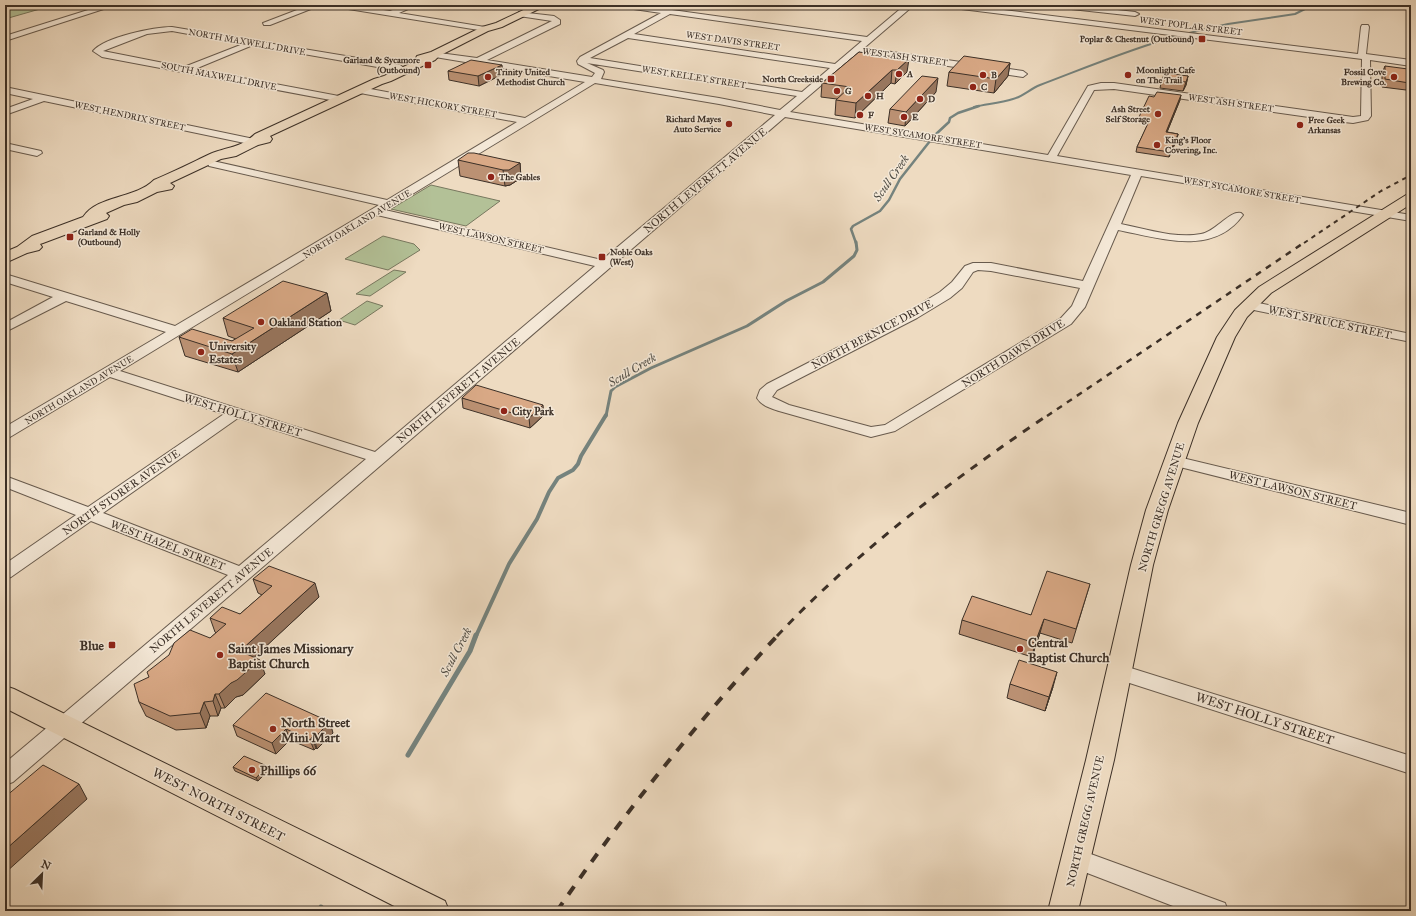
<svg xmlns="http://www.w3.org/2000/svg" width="1416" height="916" viewBox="0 0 1416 916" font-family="'IM FELL Great Primer',serif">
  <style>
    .green { fill: #b3c197; stroke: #78785f }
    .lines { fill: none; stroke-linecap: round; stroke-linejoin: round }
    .stream-far4 { stroke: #75837e; stroke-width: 2 }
    .stream-far3 { stroke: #75837e; stroke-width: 2.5 }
    .stream-far2 { stroke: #75837e; stroke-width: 3 }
    .stream-far1 { stroke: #75837e; stroke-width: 4 }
    .stream { stroke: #75837e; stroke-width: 5 }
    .minor-casing { stroke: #685b4e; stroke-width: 2 }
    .major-casing { stroke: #3c3027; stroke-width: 2 }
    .minor { fill: #f4e8d7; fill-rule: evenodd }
    .major { fill: #eedbc1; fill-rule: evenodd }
    .rail-far3 { stroke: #3c3027; stroke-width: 2; stroke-dasharray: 4.5 4.5; stroke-linecap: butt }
    .rail-far2 { stroke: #3c3027; stroke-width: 2.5; stroke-dasharray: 6 6; stroke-linecap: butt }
    .rail-far1 { stroke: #3c3027; stroke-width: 3; stroke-dasharray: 8 8; stroke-linecap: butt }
    .rail { stroke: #3c3027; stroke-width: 4; stroke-dasharray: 10 10; stroke-linecap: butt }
    .wall { fill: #bb9173; stroke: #3c3027 }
    .shaded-wall { fill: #98765e; stroke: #3c3027 }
    .building { fill: #d9a986; stroke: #3c3027 }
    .poi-dot { fill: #8f2418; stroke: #f4e8d7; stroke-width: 1.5 }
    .labels { text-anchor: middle; stroke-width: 3; stroke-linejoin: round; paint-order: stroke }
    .far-street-label { font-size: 9px; fill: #3c3027; stroke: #f4e8d7 }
    .far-poi-label { font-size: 9px; font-weight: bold; fill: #3c3027; stroke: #f4e8d7; text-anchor: start }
    .street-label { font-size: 11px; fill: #3c3027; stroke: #f4e8d7 }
    .poi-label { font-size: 11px; font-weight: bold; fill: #3c3027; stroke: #f4e8d7; text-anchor: start }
    .water-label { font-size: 12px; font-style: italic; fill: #4f4c44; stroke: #f4e8d7 }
    .near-poi-label { font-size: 13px; font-weight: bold; fill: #3c3027; stroke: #f4e8d7; text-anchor: start }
    .near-street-label { font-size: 13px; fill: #3c3027; stroke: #f4e8d7 }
  </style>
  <rect width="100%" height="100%" fill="#eedbc1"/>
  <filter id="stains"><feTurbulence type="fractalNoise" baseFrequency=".005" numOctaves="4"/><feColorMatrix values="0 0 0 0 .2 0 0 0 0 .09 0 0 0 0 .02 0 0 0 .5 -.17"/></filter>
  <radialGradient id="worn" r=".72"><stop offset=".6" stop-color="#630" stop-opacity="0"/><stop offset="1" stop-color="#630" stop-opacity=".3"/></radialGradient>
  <g class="green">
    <path d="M5 5H54L5 19Z"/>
    <path d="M431 185 500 201 466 226 391 209Z"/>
    <path d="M383 236 414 244 420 250 388 270 345 259Z"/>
    <path d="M394 270 406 272 370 296 356 294Z"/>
    <path d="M367 301 383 306 355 325 339 320Z"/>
  </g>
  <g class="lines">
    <g class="stream-far4">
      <path d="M1189 33 1228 24 1295 14 1313 5"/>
      <path d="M974 107C987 104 1000 103 1013 99 1022 97 1030 89 1040 85 1085 68 1130 49 1177 36"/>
    </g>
    <g class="stream-far3">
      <path d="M935 135 949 122 950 118 958 113 979 106"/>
      <path d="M856 243 851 229 853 226 880 211 889 200 900 179 930 141"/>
    </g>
    <path class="stream-far2" d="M606 416 611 391 615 387 651 368 747 326 786 301 823 282 854 256 857 250 856 242"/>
    <path class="stream-far1" d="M476 636 509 564 537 519 549 492 558 478 573 470 578 464 581 456 606 415"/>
    <g class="stream">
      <path d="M408 755 470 651 476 635"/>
      <path d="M319 911 321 907"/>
    </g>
    <g class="minor-casing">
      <g id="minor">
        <path d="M104 5H116L5 41V36Z"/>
        <path d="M310 5H321L270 25H264L263 23Z"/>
        <path d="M332 5H350L390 11 406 5H417L399 13 485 27 489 29 485 31 336 7Z"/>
        <path d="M616 5H636L867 37 905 5H914L864 48 1023 71 1027 74 1023 77 859 53 790 112 1048 155 1088 86 1101 83H1114L1353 117 1361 116 1362 59 945 7 941 5H963L1358 54 1361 27 1362 25H1368L1369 27 1366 54 1411 60V66L1370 60 1371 116 1368 120 1353 123 1344 122 1114 89 1094 90 1057 156 1411 215V221L1141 176 1121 224C1146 229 1176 239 1201 234 1215 232 1230 210 1241 213L1243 215C1213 257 1160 238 1118 230L1085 307 1071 324 895 431 871 437 779 411C770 408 762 406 757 398L760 390 767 384 907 312 940 292 952 282 965 266 973 263H991L1083 281 1131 175 785 117 13 782 5 785V763L228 575 91 521 11 577 5 579V564L76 515 5 487V476L88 507 224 414 110 377 10 437 5 439V427L166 332 66 301 5 332V323L53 297 5 282V274L175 326 379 205 209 166 208 164 209 162 213 161 387 200 517 122 360 93 355 90 357 88 360 87 525 118 585 82 435 57 431 54 432 52 477 58 552 21 519 16V12L554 16 560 20V24L487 60 592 77 595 73 578 64 577 61 580 57 661 13 620 7ZM670 14 862 41 835 64 634 34ZM628 38 830 68 802 92 590 58ZM587 63 797 96 780 110 719 98 601 79 604 72 603 70ZM595 83 719 104 775 115 602 260 385 210 395 206 396 204ZM377 215 595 266 375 452 120 371ZM978 270 991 271 1080 288 1072 306 1061 318 885 425 871 427 789 405 772 397 777 390 917 318 950 298 962 288 973 272ZM238 418 366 459 239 566 103 513Z"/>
        <path d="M1049 5H1073L1135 12 1139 14 1135 16 1053 7Z"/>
        <path d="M172 27 400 65 404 68 400 71 253 45 195 69 344 97 346 99 341 102 102 57 93 51C105 37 154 27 172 27ZM172 31 243 44 184 67 103 51 147 34Z"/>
        <path d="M5 87 254 139 259 142 254 145 44 101 5 115V109L33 99 5 93Z"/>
        <path d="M5 143 41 151 42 153 37 156 5 149Z"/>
        <path d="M1249 301 1411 334V342L1244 308 1242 305 1244 302Z"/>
        <path d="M1174 456 1411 513V525L1168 464 1166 461 1168 458Z"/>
        <path d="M1118 664 1411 756V774L1111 677 1108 672 1111 667Z"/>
        <path d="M1077 849 1225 903 1228 911H1186L1069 866 1065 859 1069 852Z"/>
      </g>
    </g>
    <g class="major-casing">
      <g id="major">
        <path d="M534 5H547L502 27 488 31 439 56 435 60 391 81 382 84 270 136 272 139 270 142 258 145 236 156 221 159 170 183 174 186 172 189 157 192 137 202 124 205 106 213 109 216 107 219 43 243 40 244 42 247 39 250 27 253 5 263V252L17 247 32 236 83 217C98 195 135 199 154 180 173 172 191 163 210 154 226 147 241 148 255 134L374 79 384 76 418 60 416 58 417 56 431 52 482 27 496 23Z"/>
        <path d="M1411 194V204L1271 293 1247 317 1235 337 1198 423 1168 510 1153 565 1114 760 1078 911H1048L1086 760 1131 565 1146 510 1178 423 1217 337 1235 310 1259 287 1406 195Z"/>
        <path d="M5 686 14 689 445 901 449 911H404L5 708Z"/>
      </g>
    </g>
    <use href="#minor" class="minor"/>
    <use href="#major" class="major"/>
    <path class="rail-far3" d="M1304 243 1381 191 1411 175"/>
    <path class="rail-far2" d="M1047 416 1305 242"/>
    <path class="rail-far1" d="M777 636C857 551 952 480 1048 415"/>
    <path class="rail" d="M557 911C624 813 697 722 778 635"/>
  </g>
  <g class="wall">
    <path d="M859 52 907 72 895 84 891 83 855 118 835 115 836 100 837 99 821 97 822 83Z"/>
    <path d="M1010 63 1008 76 994 93 947 86 949 72Z"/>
    <path d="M1385 66 1409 83 1406 90 1382 87V73Z"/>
    <path d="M448 71 503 74 479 86 449 80Z"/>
    <path d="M1188 76 1186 85 1183 91 1160 88 1162 79Z"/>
    <path d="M936 92 905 126 888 123 890 109Z"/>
    <path d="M1180 100 1167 132 1178 134 1177 139 1169 157 1136 152 1137 147 1148 124 1137 122 1139 117Z"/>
    <path d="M458 160 520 163 521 178 510 185 505 186 460 176Z"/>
    <path d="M327 293 331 311 238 372 185 356 179 337 232 341 236 339 228 336 223 318Z"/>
    <path d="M462 398 544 415 530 428 463 408Z"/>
    <path d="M253 579 319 597 254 657 265 674 243 695 236 697 225 708H221L218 716H210L206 728 176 730 146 716 139 702 149 677 210 638 216 633 215 632 210 618 240 614 262 595 258 593Z"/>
    <path d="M1090 584 1072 643 1040 633 1032 657 959 634 962 620 1031 615Z"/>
    <path d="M1010 684 1053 687 1045 711 1007 698Z"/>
    <path d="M233 725 333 733 317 749 316 748 314 750 290 740 276 754 237 736Z"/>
    <path d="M233 767 268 770 258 781 235 771Z"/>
  </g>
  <g class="shaded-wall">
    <path d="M909 59 907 72 895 84 897 70Z"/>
    <path d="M1010 63 1008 76 994 93 996 79Z"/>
    <path d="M502 65 503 74 479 86 478 76Z"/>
    <path d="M892 70 891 83 855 118 856 103Z"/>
    <path d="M1188 76 1186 85 1183 91Z"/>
    <path d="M938 78 936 92 905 126 906 112Z"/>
    <path d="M1181 95 1180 100 1165 137 1166 132Z"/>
    <path d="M1178 134 1177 139 1169 157 1170 152Z"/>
    <path d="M520 163 521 178 510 185 505 186 503 170Z"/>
    <path d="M327 293 331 311 238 372 232 354Z"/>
    <path d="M543 405 544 415 530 428 529 418Z"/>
    <path d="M315 583 319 597 245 666 240 651Z"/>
    <path d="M1044 619 1040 633 1032 657 1035 643Z"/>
    <path d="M260 660 265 674 243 695 236 697 225 708 219 694 231 683Z"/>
    <path d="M1057 672 1053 687 1045 711 1049 697Z"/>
    <path d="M215 694 221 708 218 716 213 701Z"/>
    <path d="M204 702 210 716 206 728 200 713Z"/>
    <path d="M330 722 333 733 317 749 314 738Z"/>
    <path d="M286 729 290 740 276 754 272 743Z"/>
    <path d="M312 737 316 748 314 750 310 740Z"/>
    <path d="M267 766 268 770 258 781 256 778Z"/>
    <path d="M79 784 87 799 5 873V850Z"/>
  </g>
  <g class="building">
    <path d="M859 52 909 59 897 70H892L856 103 836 100 850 87 822 83Z"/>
    <path d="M964 56 1010 63 996 79 949 72Z"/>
    <path d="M471 60 502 65 478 76 448 71Z"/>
    <path d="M1385 66 1408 69 1409 83 1385 79Z"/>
    <path d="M1165 73 1188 76 1186 82 1162 79Z"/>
    <path d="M922 76 938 78 906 112 890 109Z"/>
    <path d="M1157 92 1181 95 1166 132 1178 134 1170 152 1137 147 1150 119 1139 117 1149 96 1154 97Z"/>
    <path d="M468 153H474L520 163 509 170H503L458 160Z"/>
    <path d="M283 281 327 293 232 354 179 337 192 329 232 341 254 328 223 318Z"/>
    <path d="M476 385 543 405 529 418 462 398Z"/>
    <path d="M269 566 315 583 240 651 260 660 237 680 231 683 219 694H215L213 701 204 702 200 713 170 716 139 702 134 684 149 677 147 672 169 655 174 643 190 630 210 638 226 624 210 618 222 607 240 614 272 586 253 579Z"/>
    <path d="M1047 571 1090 584 1076 629 1044 619 1035 643 962 620 972 596 1031 615Z"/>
    <path d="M1019 660 1057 672 1049 697 1010 684Z"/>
    <path d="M266 693 330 722 314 738 312 737 310 740 286 729 272 743 233 725Z"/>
    <path d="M244 756 267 766 256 778 233 767Z"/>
    <path d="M43 765 79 784 5 850V797Z"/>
  </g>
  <g class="poi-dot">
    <rect x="1198" y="35" width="8" height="8" rx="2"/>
    <rect x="424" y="61" width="8" height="8" rx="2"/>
    <circle cx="899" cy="74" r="4"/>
    <circle cx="983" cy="75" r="4"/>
    <circle cx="1128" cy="75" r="4"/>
    <circle cx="488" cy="77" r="4"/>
    <circle cx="1394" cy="77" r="4"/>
    <rect x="827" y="75" width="8" height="8" rx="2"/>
    <circle cx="973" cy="87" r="4"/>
    <circle cx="837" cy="91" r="4"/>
    <circle cx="868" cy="96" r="4"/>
    <circle cx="920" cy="99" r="4"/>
    <circle cx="1158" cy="114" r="4"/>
    <circle cx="860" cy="115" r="4"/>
    <circle cx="904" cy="117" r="4"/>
    <circle cx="729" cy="124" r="4"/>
    <circle cx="1300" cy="125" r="4"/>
    <circle cx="1157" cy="145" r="4"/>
    <circle cx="491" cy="177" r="4"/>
    <rect x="66" y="233" width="8" height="8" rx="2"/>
    <rect x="598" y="253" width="8" height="8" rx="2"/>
    <circle cx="261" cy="322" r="4"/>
    <circle cx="201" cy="352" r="4"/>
    <circle cx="504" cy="411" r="4"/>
    <rect x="108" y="641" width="8" height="8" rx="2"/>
    <circle cx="1020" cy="649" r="4"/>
    <circle cx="220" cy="655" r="4"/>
    <circle cx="273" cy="729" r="4"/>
    <circle cx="252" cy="770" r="4"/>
  </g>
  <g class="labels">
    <g class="far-street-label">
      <text transform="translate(1191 26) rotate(7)" y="3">WEST POPLAR STREET</text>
      <text transform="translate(733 41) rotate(8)" y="3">WEST DAVIS STREET</text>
      <text transform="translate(247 42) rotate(10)" y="3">NORTH MAXWELL DRIVE</text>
      <text transform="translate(905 57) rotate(8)" y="3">WEST ASH STREET</text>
      <text transform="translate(219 76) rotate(11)" y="3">SOUTH MAXWELL DRIVE</text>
      <text transform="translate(694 77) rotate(9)" y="3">WEST KELLEY STREET</text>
      <text transform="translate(1231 103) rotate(8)" y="3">WEST ASH STREET</text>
      <text transform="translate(443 105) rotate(10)" y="3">WEST HICKORY STREET</text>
      <text transform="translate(130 116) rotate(12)" y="3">WEST HENDRIX STREET</text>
      <text transform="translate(923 136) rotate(9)" y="3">WEST SYCAMORE STREET</text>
      <text transform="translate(1242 190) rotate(10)" y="3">WEST SYCAMORE STREET</text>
      <text transform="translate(357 224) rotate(-31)" y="3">NORTH OAKLAND AVENUE</text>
      <text transform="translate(491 238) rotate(13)" y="3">WEST LAWSON STREET</text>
      <text transform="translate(79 390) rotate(-31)" y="3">NORTH OAKLAND AVENUE</text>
    </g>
    <g class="far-poi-label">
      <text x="1194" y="42" text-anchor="end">Poplar &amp; Chestnut (Outbound)</text>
      <text x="420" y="63" text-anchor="end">Garland &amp; Sycamore<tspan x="420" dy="10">(Outbound)</tspan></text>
      <text x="1136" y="73">Moonlight Cafe<tspan x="1136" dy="10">on The Trail</tspan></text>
      <text x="496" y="75">Trinity United<tspan x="496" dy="10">Methodist Church</tspan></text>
      <text x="1386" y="75" text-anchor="end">Fossil Cove<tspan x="1386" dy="10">Brewing Co.</tspan></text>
      <text x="907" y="77">A</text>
      <text x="991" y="78">B</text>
      <text x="823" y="82" text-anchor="end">North Creekside</text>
      <text x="981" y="90">C</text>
      <text x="845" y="94">G</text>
      <text x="876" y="99">H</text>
      <text x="928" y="102">D</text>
      <text x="1150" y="112" text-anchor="end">Ash Street<tspan x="1150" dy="10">Self Storage</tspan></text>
      <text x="868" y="118">F</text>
      <text x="912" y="120">E</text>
      <text x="721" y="122" text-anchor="end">Richard Mayes<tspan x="721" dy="10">Auto Service</tspan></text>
      <text x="1308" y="123">Free Geek<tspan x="1308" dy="10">Arkansas</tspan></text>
      <text x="1165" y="143">King's Floor<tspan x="1165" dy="10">Covering, Inc.</tspan></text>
      <text x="499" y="180">The Gables</text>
      <text x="78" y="235">Garland &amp; Holly<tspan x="78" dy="10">(Outbound)</tspan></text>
      <text x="610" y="255">Noble Oaks<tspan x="610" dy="10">(West)</tspan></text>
    </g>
    <g class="street-label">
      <text transform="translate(705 180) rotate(-40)" y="4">NORTH LEVERETT AVENUE</text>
      <text transform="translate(1330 322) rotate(12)" y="4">WEST SPRUCE STREET</text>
      <text transform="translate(872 334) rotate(-28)" y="4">NORTH BERNICE DRIVE</text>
      <text transform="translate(1013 353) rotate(-32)" y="4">NORTH DAWN DRIVE</text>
      <text transform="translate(458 390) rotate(-40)" y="4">NORTH LEVERETT AVENUE</text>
      <text transform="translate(243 415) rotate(17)" y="4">WEST HOLLY STREET</text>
      <text transform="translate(1293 490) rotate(14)" y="4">WEST LAWSON STREET</text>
      <text transform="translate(121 492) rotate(-35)" y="4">NORTH STORER AVENUE</text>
      <text transform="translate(1161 507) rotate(-73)" y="4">NORTH GREGG AVENUE</text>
      <text transform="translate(168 545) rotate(21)" y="4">WEST HAZEL STREET</text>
      <text transform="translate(211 600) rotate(-40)" y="4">NORTH LEVERETT AVENUE</text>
      <text transform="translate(1085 821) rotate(-77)" y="4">NORTH GREGG AVENUE</text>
    </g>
    <g class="poi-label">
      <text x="269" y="326">Oakland Station</text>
      <text x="209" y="350">University<tspan x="209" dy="13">Estates</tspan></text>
      <text x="512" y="415">City Park</text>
    </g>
    <g class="water-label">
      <text transform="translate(891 178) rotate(-55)" y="4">Scull Creek</text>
      <text transform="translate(632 370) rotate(-31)" y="4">Scull Creek</text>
      <text transform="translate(456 652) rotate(-62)" y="4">Scull Creek</text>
    </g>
    <g class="near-poi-label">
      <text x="1028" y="647">Central<tspan x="1028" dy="15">Baptist Church</tspan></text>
      <text x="104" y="650" text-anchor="end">Blue</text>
      <text x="228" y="653">Saint James Missionary<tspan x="228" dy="15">Baptist Church</tspan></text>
      <text x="281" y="727">North Street<tspan x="281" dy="15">Mini Mart</tspan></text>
      <text x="260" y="775">Phillips 66</text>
    </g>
    <g class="near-street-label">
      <text transform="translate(1265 718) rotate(18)" y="5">WEST HOLLY STREET</text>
      <text transform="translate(219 804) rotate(27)" y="5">WEST NORTH STREET</text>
    </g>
  </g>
  <rect width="1416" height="916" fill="none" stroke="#eedbc1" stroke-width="20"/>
  <rect x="6" y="6" width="1404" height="904" fill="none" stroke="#3c3027" stroke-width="2"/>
  <rect x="10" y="10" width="1396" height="896" fill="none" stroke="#3c3027"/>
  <g transform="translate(42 874) rotate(24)" stroke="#f4e8d7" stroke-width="3" paint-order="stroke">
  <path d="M0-3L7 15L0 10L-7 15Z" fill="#3c3027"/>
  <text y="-6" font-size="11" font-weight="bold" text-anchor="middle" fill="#3c3027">N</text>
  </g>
  <rect width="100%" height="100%" filter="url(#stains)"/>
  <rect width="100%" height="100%" fill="url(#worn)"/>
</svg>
